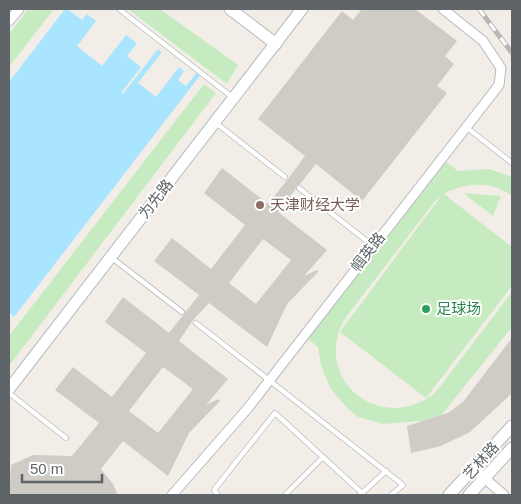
<svg xmlns="http://www.w3.org/2000/svg" width="521" height="504" viewBox="0 0 521 504" font-family="Helvetica,'Noto Sans SC',sans-serif">
  <style>
    .green { fill: #c7ebc1 }
    .water { fill: #a9e5ff }
    .building { fill: #cfcbc5; fill-rule: evenodd }
    .lines { fill: none; stroke-linecap: round; stroke-linejoin: round }
    .lane-casing { stroke: #b7babe; stroke-width: 6 }
    .street-casing { stroke: #b7babe; stroke-width: 11 }
    .secondary-casing { stroke: #b5bbbf; stroke-width: 13 }
    .lane { stroke: #fff; stroke-width: 4.5 }
    .street { stroke: #fff; stroke-width: 9 }
    .secondary { stroke: #fff; stroke-width: 11 }
    .rail-casing { stroke: #b6b7b8; stroke-width: 5 }
    .rail { stroke: #fff; stroke-width: 3; stroke-dasharray: 9; stroke-linecap: butt }
    .education-dot { fill: #8d6e63; stroke: #fff; stroke-width: 2 }
    .leisure-dot { fill: #2e9e5b; stroke: #fff; stroke-width: 2 }
    .labels { text-anchor: middle; stroke-width: 4; stroke-linejoin: round; paint-order: stroke }
    .street-label { font-size: 15px; fill: #5e6468; stroke: #fff }
    .education-label { font-size: 15px; fill: #785e54; stroke: #fff; text-anchor: start }
    .leisure-label { font-size: 15px; fill: #27864d; stroke: #fff; text-anchor: start }
  </style>
  <rect width="100%" height="100%" fill="#f2eee7"/>
  <g class="green">
    <path d="M28 9H54L9 67V34Z"/>
    <path d="M128 9H160L238 65 227 84Z"/>
    <path d="M204 84 216 93 9 366V336Z"/>
    <path d="M446 162 458 171 489 169 512 177V196C492 181 466 182 444 194L512 247V286L426 398 340 332 441 196 435 201 344 320C312 381 381 435 435 393L512 292V327L431 428 420 421 383 424 358 417 348 409 331 389 321 366 318 347 308 339Z"/>
    <path d="M463 193 501 196 493 216Z"/>
  </g>
  <path class="water" d="M65 9H71L70 11 82 20 87 14 96 21 77 46 102 66 126 35 137 43 127 56 141 67 122 92V95L158 49 162 52 138 83 156 97 179 67 184 71 178 80 186 86 198 71 202 73 14 317 9 312V82Z"/>
  <g class="building">
    <path d="M362 9H415L457 41 445 56 454 64 437 86 447 93 362 201 316 164 300 184 296 186 295 190 278 212 327 250 304 276 317 270 318 272 287 304 267 347 209 303 193 320 179 341 228 379 206 405 218 399 220 401 189 433 168 476 123 441 101 469 113 484 118 495H9L11 465 33 455 72 456 99 423 55 390 73 367 112 397 146 353 105 322 123 297 169 333 199 295 154 261 172 238 211 269 245 225 204 193 222 168 268 204 288 179 305 156 258 119 342 11 353 20ZM263 239 291 260 256 304 229 283ZM163 367 193 389 158 433 129 411Z"/>
    <path d="M512 338V393L509 396 470 432 441 446 411 453 407 426 448 413 463 402Z"/>
  </g>
  <g class="lines">
    <g class="lane-casing">
      <g id="lane">
        <path d="M119 9 232 97"/>
        <path d="M216 123 285 177"/>
        <path d="M466 127 512 163"/>
        <path d="M299 188 372 245"/>
        <path d="M112 258 182 312"/>
        <path d="M196 323 403 485 391 495"/>
        <path d="M9 393 66 438"/>
        <path d="M218 495 214 490 275 413 362 493"/>
        <path d="M285 495 323 457"/>
        <path d="M360 495 386 471"/>
      </g>
    </g>
    <g class="street-casing">
      <g id="street">
        <path d="M9 21 19 9"/>
        <path d="M474 469 504 495"/>
        <path d="M172 495 248 408 499 85 501 68 483 41 443 9"/>
      </g>
    </g>
    <g class="secondary-casing">
      <g id="secondary">
        <path d="M230 9 276 44"/>
        <path d="M9 389 302 9"/>
        <path d="M449 495 512 426"/>
        <path d="M469 495 512 448"/>
      </g>
    </g>
    <use href="#lane" class="lane"/>
    <use href="#street" class="street"/>
    <use href="#secondary" class="secondary"/>
    <g class="rail-casing">
      <path id="rail" d="M479 9 512 53"/>
    </g>
    <use href="#rail" class="rail"/>
  </g>
  <circle class="education-dot" cx="260" cy="205" r="5"/>
  <circle class="leisure-dot" cx="426" cy="309" r="5"/>
  <g class="labels">
    <g class="street-label">
      <text transform="translate(156 199) rotate(-52)" y="5">为先路</text>
      <text transform="translate(368 252) rotate(-52)" y="5">帼英路</text>
      <text transform="translate(481 461) rotate(-48)" y="5">艺林路</text>
    </g>
    <g class="education-label">
      <text x="270" y="210">天津财经大学</text>
    </g>
    <g class="leisure-label">
      <text x="436" y="314">足球场</text>
    </g>
  </g>
  <rect width="521" height="504" fill="none" stroke="#5e6468" stroke-width="20"/>
  <path d="M22 474v8h80v-8" fill="none" stroke="#5e6468" stroke-width="2.5"/>
  <text x="30" y="474" font-size="15" fill="#5e6468" stroke="#ffffff" stroke-width="4" paint-order="stroke">50 m</text>
</svg>
